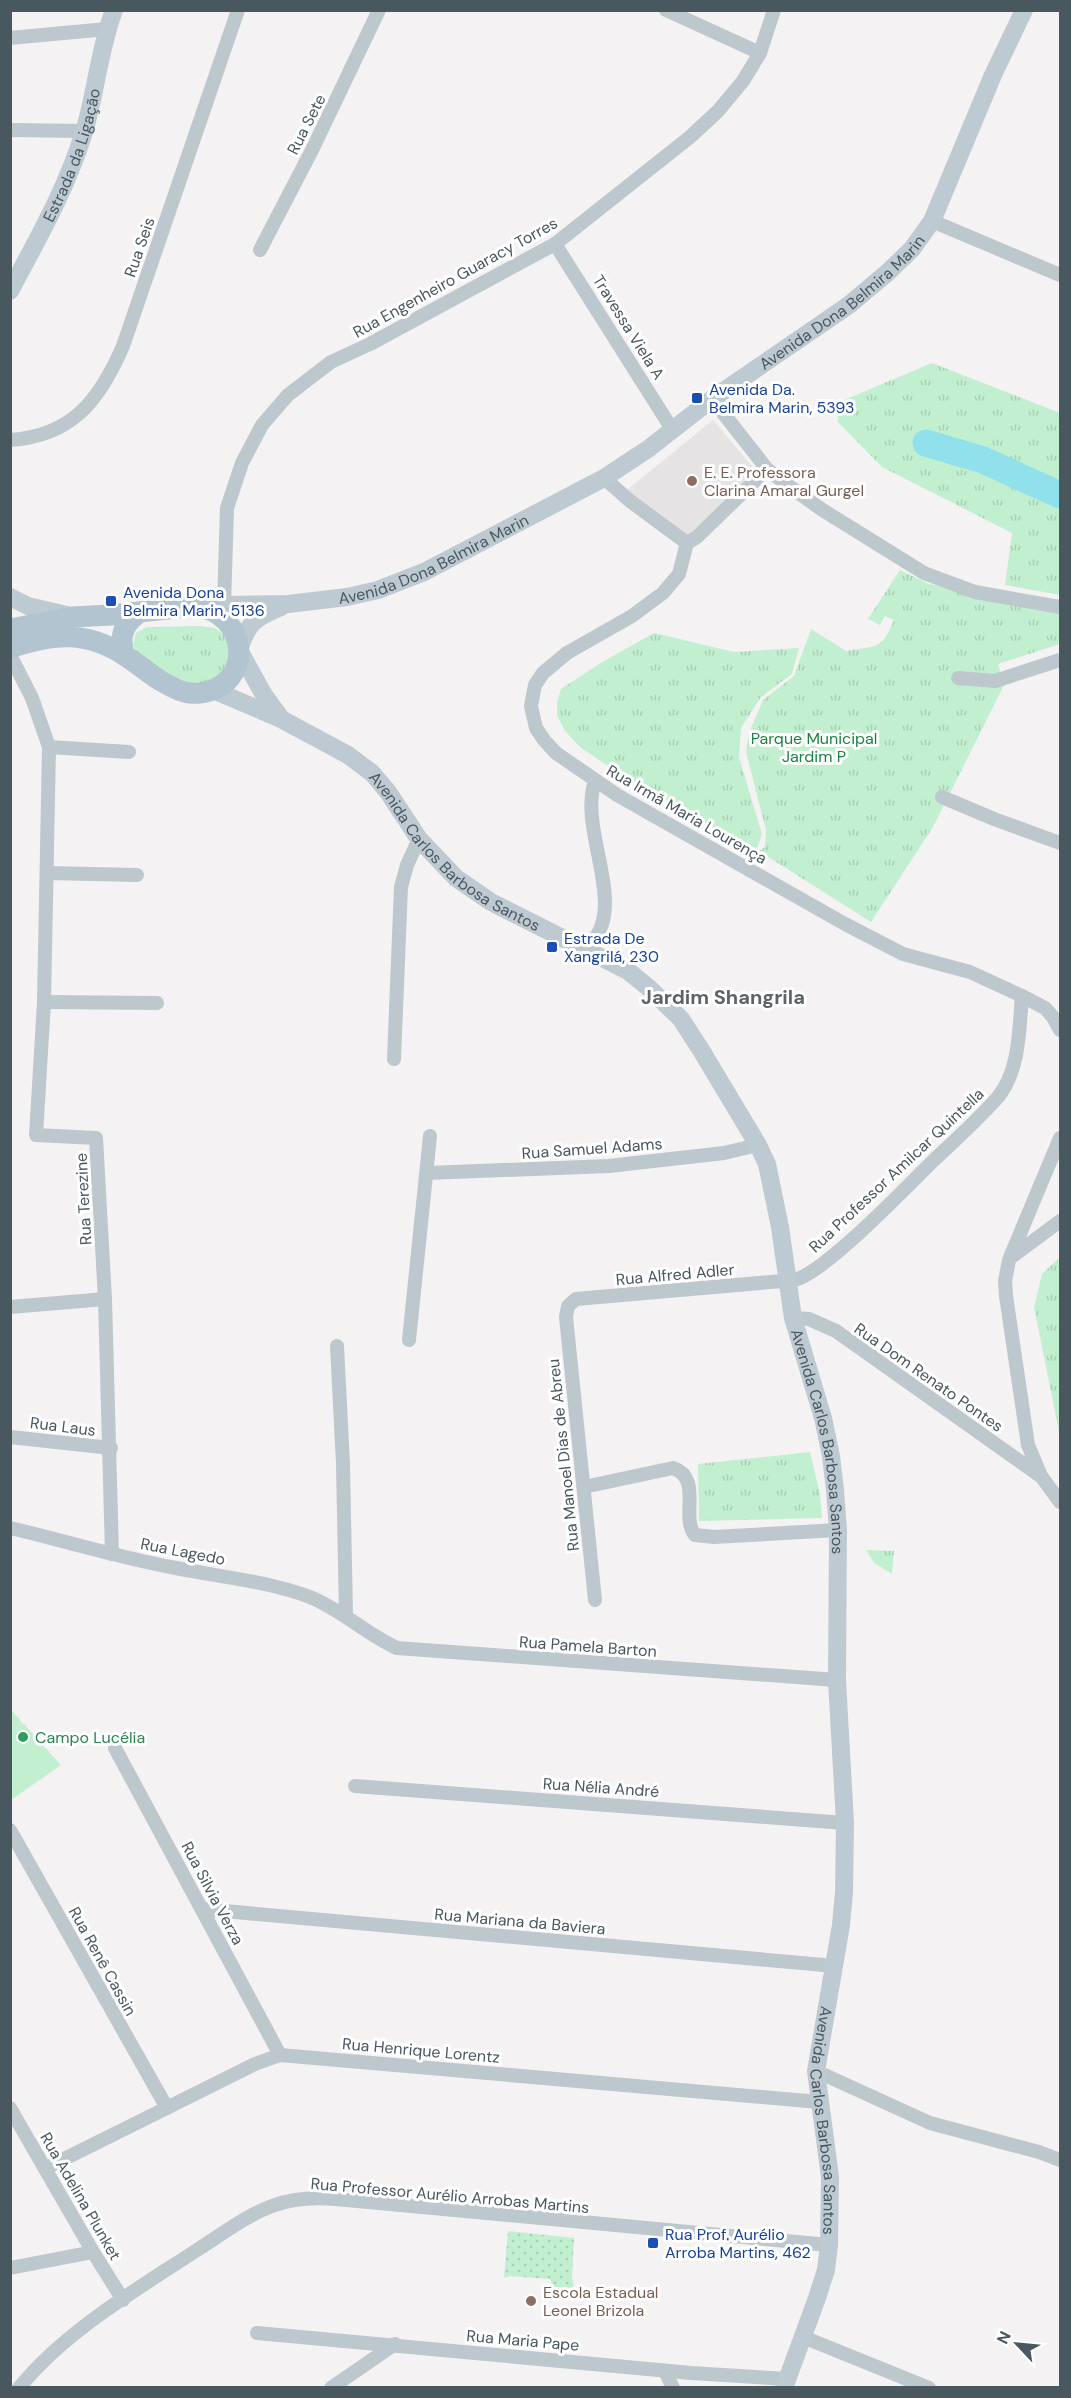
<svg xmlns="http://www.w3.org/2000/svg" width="1071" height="2398" viewBox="0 0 1071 2398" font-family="'DM Sans',sans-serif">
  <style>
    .education { fill: #e5e3e4 }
    .grass { fill: url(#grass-dots) }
    .park { fill: url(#park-tufts) }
    .pitch { fill: #c2efcf }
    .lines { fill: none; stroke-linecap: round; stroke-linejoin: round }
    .river { stroke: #90e1eb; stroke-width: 27 }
    .street { stroke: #bdc7ce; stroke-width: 14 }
    .secondary { stroke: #becad2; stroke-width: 18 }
    .primary { stroke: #b2c4cf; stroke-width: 21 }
    .transit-dot { fill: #1a4fb4; stroke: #fff; stroke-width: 2 }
    .education-dot { fill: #8d6e63; stroke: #fff; stroke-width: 2 }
    .leisure-dot { fill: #2e9e5b; stroke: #fff; stroke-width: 2 }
    .labels { text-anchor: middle; stroke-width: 6; stroke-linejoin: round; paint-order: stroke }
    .street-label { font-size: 16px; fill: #49575f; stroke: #fff }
    .transit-label { font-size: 16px; fill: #164399; stroke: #fff; text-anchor: start }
    .education-label { font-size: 16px; fill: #785e54; stroke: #fff; text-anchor: start }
    .park-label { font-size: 16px; fill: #1a8143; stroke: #fff }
    .leisure-label { font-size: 16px; fill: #27864d; stroke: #fff; text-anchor: start }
    .quarter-label { font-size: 20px; font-weight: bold; fill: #5e6366; stroke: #fff }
  </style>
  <defs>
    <pattern id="grass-dots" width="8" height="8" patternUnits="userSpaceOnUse" patternTransform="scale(1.5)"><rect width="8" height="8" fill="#c2efcf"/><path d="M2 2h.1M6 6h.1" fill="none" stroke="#a8cfb4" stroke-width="1.8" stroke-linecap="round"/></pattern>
    <pattern id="park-tufts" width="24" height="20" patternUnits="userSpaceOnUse" patternTransform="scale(1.5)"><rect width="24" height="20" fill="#c2efcf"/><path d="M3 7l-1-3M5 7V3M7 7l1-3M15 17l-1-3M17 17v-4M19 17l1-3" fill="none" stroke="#a8cfb4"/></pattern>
  </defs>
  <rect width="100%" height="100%" fill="#f4f2f2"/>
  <path class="education" d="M713 420 756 471 685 541 627 490Z"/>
  <path class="grass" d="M508 2231 574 2238 572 2277 574 2288 554 2287 550 2279 510 2276 504 2278Z"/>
  <g class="park">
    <path d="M932 363 1060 413V595L1005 585 1012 533 882 467 838 422 837 403Z"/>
    <path d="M900 570 929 584 1060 608V644L998 664 1004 685 933 827 871 922 759 851 765 847 766 830 746 752 749 733 763 700 794 676 811 629 846 651C877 645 881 651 894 620L885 616 880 625 868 619Z"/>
    <path d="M200 626 215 628 230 639V672L194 691 136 652 133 645 136 633 147 627Z"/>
    <path d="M654 633 734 652 799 648 792 674 761 697 741 728 739 757 762 834 757 849 685 814 617 772 580 747 565 731 557 715V702L561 689 604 661Z"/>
    <path d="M1060 1257V1437L1034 1307 1042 1274Z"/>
    <path d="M810 1452 820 1494 822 1518 699 1521 698 1464Z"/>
    <path d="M866 1550 894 1551 892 1574 874 1563Z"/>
  </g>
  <path class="pitch" d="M10 1709 61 1765 11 1800H10Z"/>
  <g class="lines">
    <path class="river" d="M926 443 983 460 1060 495"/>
    <g class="street">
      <path d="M666 10 760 53"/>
      <path d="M10 38 107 29"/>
      <path d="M10 130 84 131"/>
      <path d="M932 221 1060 275"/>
      <path d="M555 244 672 429"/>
      <path d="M260 250 312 150 379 10"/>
      <path d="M712 399 767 469 782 481 821 509 924 573 975 592 1060 607"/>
      <path d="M10 440C73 436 100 399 123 346L238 10"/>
      <path d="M604 478 630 501 687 543 697 537 767 469"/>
      <path d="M687 543 679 574 663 593 632 616 567 653 543 673 535 685 531 706 536 728 544 740 556 753 617 795 845 924 903 954 970 972 1022 996 1045 1008 1053 1017 1060 1030"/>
      <path d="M224 605 227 508 242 463 262 425 288 395 331 362 370 344 555 244 690 137 718 111 743 81 760 53 774 10"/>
      <path d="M10 655 32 698 49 747 44 1002 36 1135 96 1138 105 1299 112 1554"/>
      <path d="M958 678 995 681 1060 660"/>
      <path d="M49 747 129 752"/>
      <path d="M942 797 994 819 1060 843"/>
      <path d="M47 873 137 875"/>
      <path d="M585 949C633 911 577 832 595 781"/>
      <path d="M44 1002 157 1003"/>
      <path d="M394 1059 401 887 407 865 419 839"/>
      <path d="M1060 1138 1009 1260 1005 1281 1006 1296 1028 1445 1041 1476 1060 1502"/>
      <path d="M427 1173 609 1166 724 1153 758 1145"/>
      <path d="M1013 1256 1060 1221"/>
      <path d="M10 1307 105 1299"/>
      <path d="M793 1318 809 1319 836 1331 1039 1475"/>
      <path d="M409 1340 430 1136"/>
      <path d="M337 1346 343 1464 346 1615"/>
      <path d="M10 1437 111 1448"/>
      <path d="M584 1487 673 1468C703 1478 680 1518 695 1535L714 1537 838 1530"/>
      <path d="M10 1528C66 1541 120 1558 176 1568 221 1577 267 1581 310 1597 342 1610 366 1634 397 1648L837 1680"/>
      <path d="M595 1600 566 1317 568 1306 576 1299 794 1280C824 1274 907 1186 933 1161 955 1140 978 1120 998 1097 1020 1070 1019 1029 1022 996"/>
      <path d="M115 1748 280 2055"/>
      <path d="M355 1786 845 1823"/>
      <path d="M10 1830 167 2108"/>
      <path d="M202 1909 835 1966"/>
      <path d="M816 2071 930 2123 1039 2152 1060 2160"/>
      <path d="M10 2108 93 2252 123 2300"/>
      <path d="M46 2168 255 2064 280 2055 819 2102"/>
      <path d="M10 2268 93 2252"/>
      <path d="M257 2333 691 2373 787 2379"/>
      <path d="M803 2337 929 2388"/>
      <path d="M665 2371 673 2388"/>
      <path d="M19 2388C65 2331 136 2290 197 2250 221 2235 245 2216 272 2206 293 2198 313 2197 336 2199L829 2245"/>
      <path d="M331 2388 395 2344"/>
    </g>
    <g class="secondary">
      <path id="s1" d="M10 291C38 238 66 190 84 132 96 92 99 50 114 10"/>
      <path d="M10 597 28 606 71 616"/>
      <path id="s2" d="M205 607 224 605 288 604 347 597 378 590 424 572 604 478 648 449 712 399 849 305 887 273 912 249 932 221 993 75 1024 10"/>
      <path id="s3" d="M213 690 281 719 348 755 372 773 388 792 419 839 456 878 491 902 628 971 649 988 681 1019 701 1050 758 1145 767 1164 780 1227 793 1318 823 1418 831 1456 835 1490 838 1530 837 1680 845 1823 844 1892 841 1925 816 2071 830 2177 829 2245 826 2270 817 2298 784 2388"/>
      <path d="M280 717 264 695 239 650C248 622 255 618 281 607"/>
    </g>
    <g class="primary">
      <path d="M10 629 73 617 111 615 195 606C250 613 255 686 200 693 185 695 173 688 161 681 148 673 137 663 124 655 85 630 52 634 10 648"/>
      <path d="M124 655C119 635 123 624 140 612"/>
    </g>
  </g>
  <g class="transit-dot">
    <rect x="691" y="392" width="12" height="12" rx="3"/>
    <rect x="105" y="595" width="12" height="12" rx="3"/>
    <rect x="546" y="941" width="12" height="12" rx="3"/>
    <rect x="647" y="2237" width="12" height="12" rx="3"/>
  </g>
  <g class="education-dot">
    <circle cx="692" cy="481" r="6"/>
    <circle cx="531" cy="2301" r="6"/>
  </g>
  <circle class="leisure-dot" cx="23" cy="1737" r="6"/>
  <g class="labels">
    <g class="street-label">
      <text transform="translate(306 124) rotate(-63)" y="6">Rua Sete</text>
      <text dy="6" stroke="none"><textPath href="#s1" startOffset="150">Estrada da Ligação</textPath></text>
      <text transform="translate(139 247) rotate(-71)" y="6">Rua Seis</text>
      <text transform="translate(455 277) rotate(-29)" y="6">Rua Engenheiro Guaracy Torres</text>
      <text dy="6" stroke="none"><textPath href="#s2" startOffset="723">Avenida Dona Belmira Marin</textPath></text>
      <text transform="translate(629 327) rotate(58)" y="6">Travessa Viela A</text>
      <text dy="6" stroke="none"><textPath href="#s2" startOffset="237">Avenida Dona Belmira Marin</textPath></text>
      <text transform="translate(687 814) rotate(30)" y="6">Rua Irmã Maria Lourença</text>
      <text dy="6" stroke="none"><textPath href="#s3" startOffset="296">Avenida Carlos Barbosa Santos</textPath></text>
      <text transform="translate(592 1148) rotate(-4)" y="6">Rua Samuel Adams</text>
      <text transform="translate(896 1170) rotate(-43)" y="6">Rua Professor Amilcar Quintella</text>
      <text transform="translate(83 1199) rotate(-93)" y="6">Rua Terezine</text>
      <text transform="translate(675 1274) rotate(-5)" y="6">Rua Alfred Adler</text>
      <text transform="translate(929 1377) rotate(35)" y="6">Rua Dom Renato Pontes</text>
      <text transform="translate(63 1426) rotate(7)" y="6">Rua Laus</text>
      <text dy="6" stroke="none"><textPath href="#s3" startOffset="1034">Avenida Carlos Barbosa Santos</textPath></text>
      <text transform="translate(563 1455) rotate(-96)" y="6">Rua Manoel Dias de Abreu</text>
      <text transform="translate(183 1551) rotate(11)" y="6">Rua Lagedo</text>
      <text transform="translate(588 1646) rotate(4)" y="6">Rua Pamela Barton</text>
      <text transform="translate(601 1787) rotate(4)" y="6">Rua Nélia André</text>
      <text transform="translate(213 1893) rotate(62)" y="6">Rua Silvia Verza</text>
      <text transform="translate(520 1921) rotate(5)" y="6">Rua Mariana da Baviera</text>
      <text transform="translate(103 1961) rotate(61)" y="6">Rua Renê Cassin</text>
      <text transform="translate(421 2050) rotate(5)" y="6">Rua Henrique Lorentz</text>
      <text dy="6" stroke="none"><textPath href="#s3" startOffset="1718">Avenida Carlos Barbosa Santos</textPath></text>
      <text transform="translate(450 2195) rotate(5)" y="6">Rua Professor Aurélio Arrobas Martins</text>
      <text transform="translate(81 2196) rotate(60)" y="6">Rua Adelina Plunket</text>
      <text transform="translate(523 2340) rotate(5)" y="6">Rua Maria Pape</text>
    </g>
    <g class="transit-label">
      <text x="709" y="395">Avenida Da.<tspan x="709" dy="18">Belmira Marin, 5393</tspan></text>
      <text x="123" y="598">Avenida Dona<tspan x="123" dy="18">Belmira Marin, 5136</tspan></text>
      <text x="564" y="944">Estrada De<tspan x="564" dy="18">Xangrilá, 230</tspan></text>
      <text x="665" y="2240">Rua Prof. Aurélio<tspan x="665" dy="18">Arroba Martins, 462</tspan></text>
    </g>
    <g class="education-label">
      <text x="704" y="478">E. E. Professora<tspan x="704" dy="18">Clarina Amaral Gurgel</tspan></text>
      <text x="543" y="2298">Escola Estadual<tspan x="543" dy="18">Leonel Brizola</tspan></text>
    </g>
    <g class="park-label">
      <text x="814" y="744">Parque Municipal<tspan x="814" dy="18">Jardim P</tspan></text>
    </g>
    <g class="leisure-label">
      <text x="35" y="1743">Campo Lucélia</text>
    </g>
    <g class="quarter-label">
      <text x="723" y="1004">Jardim Shangrila</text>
    </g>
  </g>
  <rect width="1071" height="2398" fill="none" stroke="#49575f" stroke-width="24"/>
  <g transform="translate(1017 2344) rotate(296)" stroke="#ffffff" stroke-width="4.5" paint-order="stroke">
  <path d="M0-4.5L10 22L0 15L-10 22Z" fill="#49575f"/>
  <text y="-9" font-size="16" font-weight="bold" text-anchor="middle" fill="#49575f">N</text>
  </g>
</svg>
